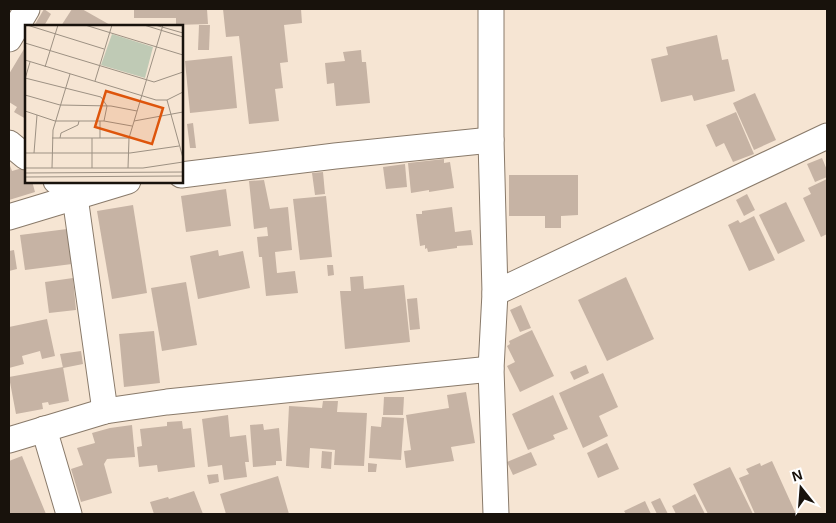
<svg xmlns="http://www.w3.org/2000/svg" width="836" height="523" viewBox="0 0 836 523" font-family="Arial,sans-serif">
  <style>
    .building { fill: #c6b3a4 }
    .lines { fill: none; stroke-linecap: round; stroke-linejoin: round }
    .street-casing { stroke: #897a6a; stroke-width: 27 }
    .street { stroke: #fff; stroke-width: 25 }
    .inset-road { fill: none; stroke: #9d9183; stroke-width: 1 }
    .view { fill: #de550c; fill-opacity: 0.15; stroke: #de550c; stroke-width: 2.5 }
    .inset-edge { fill: none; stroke: #18120c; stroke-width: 2.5 }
  </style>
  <rect width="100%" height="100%" fill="#f6e5d3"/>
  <g class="building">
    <path d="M44 9 51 14 44 26H34Z"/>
    <path d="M72 9H82L112 26H61Z"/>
    <path d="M134 9H207L208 24 176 25V18H134Z"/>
    <path d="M223 9H301L302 23 284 25 288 62 280 63 283 88 275 89 279 121 249 124 239 36 226 37Z"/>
    <path d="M199 25H210L209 50H198Z"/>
    <path d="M717 35 722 60 728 59 735 91 694 101 692 95 661 102 651 59 668 55 666 47Z"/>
    <path d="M24 49 26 50V119L14 112 17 107 9 102V74Z"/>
    <path d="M361 50 362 62H366L370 103 336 106 334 83 327 84 325 63 345 61 343 52Z"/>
    <path d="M232 56 237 108 190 113 185 61Z"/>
    <path d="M755 93 776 140 754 150 733 103Z"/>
    <path d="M736 112 754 154 733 162 724 143 716 147 706 125Z"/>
    <path d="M193 123 196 148H190L187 124Z"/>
    <path d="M822 158 827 170V177L815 182 807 164Z"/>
    <path d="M444 159V163L450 162 454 188 429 192V190L411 193 408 163Z"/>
    <path d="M9 163 12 171 26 167V181H32L35 192 9 200Z"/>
    <path d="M405 164 407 187 386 189 383 167Z"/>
    <path d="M323 172 325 194 315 195 312 173Z"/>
    <path d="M509 175H578V215L561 216V228H545V216H509Z"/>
    <path d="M827 179V234L821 237 803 198 811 194 808 188Z"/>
    <path d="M264 180 270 209 288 207 292 250 275 252 277 273 295 271 298 293 266 296 262 257H259L257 237 268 236 267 227 254 229 249 181Z"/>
    <path d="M226 189 231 226 186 232 181 196Z"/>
    <path d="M747 194 755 210 744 216 736 200Z"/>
    <path d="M326 196 332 257 300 260 293 199Z"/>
    <path d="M786 202 805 241 778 254 759 215Z"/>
    <path d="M133 205 147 293 112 299 97 211Z"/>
    <path d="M452 207 455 232 471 230 473 245 457 246V248L428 252 427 248 425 249V245L420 246 416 214H422V211Z"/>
    <path d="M754 216 775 260 749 271 728 225 738 220 740 223Z"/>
    <path d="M67 229 72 264 25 270 20 235Z"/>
    <path d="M14 250 17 269 9 271V251Z"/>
    <path d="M218 250 219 256 243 251 250 288 198 299 190 256Z"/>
    <path d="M327 265H333L334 275 328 276Z"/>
    <path d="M363 276 364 289 404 285 410 342 345 349 340 291H351L350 277Z"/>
    <path d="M626 277 654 339 607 361 578 300Z"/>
    <path d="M73 278 76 310 49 313 45 282Z"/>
    <path d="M186 282 197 345 162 351 151 288Z"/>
    <path d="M417 298 420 329 410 330 407 299Z"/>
    <path d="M521 305 531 328 520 332 510 310Z"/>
    <path d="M47 319 55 356 42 359 40 351 22 356 24 364 9 368V327Z"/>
    <path d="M532 330 554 376 520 392 507 366 515 362 507 346 510 344 509 341Z"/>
    <path d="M154 331 160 383 124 387 119 334Z"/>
    <path d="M81 351 83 364 63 368 60 354Z"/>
    <path d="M586 365 589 373 574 380 570 372Z"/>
    <path d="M63 367 69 401 49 405 48 402 42 403 43 409 16 414 9 377Z"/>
    <path d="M603 373 618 407 599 416 608 436 583 448 559 393Z"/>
    <path d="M466 392 475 443 451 447 454 461 406 468 404 451 411 450 406 415 449 408 447 395Z"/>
    <path d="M553 395 568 429 553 435 555 439 528 450 512 414Z"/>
    <path d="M384 397H404L403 415H383Z"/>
    <path d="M323 401H338L337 412 367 413 364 466 334 465 335 450 310 448 309 468 286 466 289 406 322 408Z"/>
    <path d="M228 415 230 437 246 435 249 462H245L247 477 224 480 222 465 208 467 202 419Z"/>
    <path d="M382 417 404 418 401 460 369 458 371 426 381 427Z"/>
    <path d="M182 421 183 429 191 428 195 467 158 472 157 465 139 467 137 447 142 446 140 429 167 426V422Z"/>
    <path d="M263 424 264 430 279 428 282 461H276V465L253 467 250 425Z"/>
    <path d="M132 425 135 457 107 459 104 464 112 493 81 502 71 469 83 465 77 448 95 443 92 433 110 428Z"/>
    <path d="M607 443 619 469 598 478 587 453Z"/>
    <path d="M322 451 332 452 331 469 321 468Z"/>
    <path d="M531 452 537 465 513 475 507 462Z"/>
    <path d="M22 456 46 514H9V461Z"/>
    <path d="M772 461 796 514H755L739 478 749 474 746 469 760 463 761 466Z"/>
    <path d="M368 463 377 464 376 472H368Z"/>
    <path d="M730 467 753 514H708L693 484Z"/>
    <path d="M218 474 219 482 209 484 207 475Z"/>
    <path d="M278 476 289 514H226L220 494Z"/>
    <path d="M194 491 203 514H154L150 502 168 497 169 499Z"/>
    <path d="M695 494 705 514H676L672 506Z"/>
    <path d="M660 498 668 514H657L651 502Z"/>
    <path d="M645 501 651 514H626L624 511Z"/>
  </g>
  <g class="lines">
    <g class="street-casing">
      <g id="street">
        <path d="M491 9V140L495 293 491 369 496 514"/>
        <path d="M9 39 27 9"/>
        <path d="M9 143 26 157"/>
        <path d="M181 175 335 156 491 140"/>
        <path d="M56 181 75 197 105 411"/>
        <path d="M9 217 128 181"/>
        <path d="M495 293 827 136"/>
        <path d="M44 429 69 514"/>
        <path d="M9 440 105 411 167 402 491 369"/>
      </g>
    </g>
    <use href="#street" class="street"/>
  </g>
  <g transform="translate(25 25)">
    <rect width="158" height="158" fill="#f6e5d3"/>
    <path d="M87 9 128 22 120 53 76 40Z" fill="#bfcab5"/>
    <path class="inset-road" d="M2 0 79 24M60 0 158 30M119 0 158 12M130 0 158 8M0 18 129 57 158 47M0 35 131 75H142L158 67M20 42 33 0M0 53 76 72 82 81 79 96M0 54 5 37M70 56 87 0M0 70 35 80 86 81 112 86M142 75 158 133M0 86 30 96H79L107 101M109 96 158 87M27 113H104M35 113 36 108 53 100 54 96M75 113V96M0 128H105L154 121M9 128 12 90M0 143H118L158 137M27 143 28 105 45 49M67 143V113M103 143 104 113 138 0M0 148 158 147M0 152 158 151"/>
    <path class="view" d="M81 66 138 83 127 119 70 102Z"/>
    <rect width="158" height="158" class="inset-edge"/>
  </g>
  <rect width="836" height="523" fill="none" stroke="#18120c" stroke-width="20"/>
  <g transform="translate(801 488) rotate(343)" stroke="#ffffff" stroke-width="4" paint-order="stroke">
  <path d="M0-4L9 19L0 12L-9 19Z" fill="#18120c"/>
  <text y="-8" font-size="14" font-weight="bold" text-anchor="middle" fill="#18120c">N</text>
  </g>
</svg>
